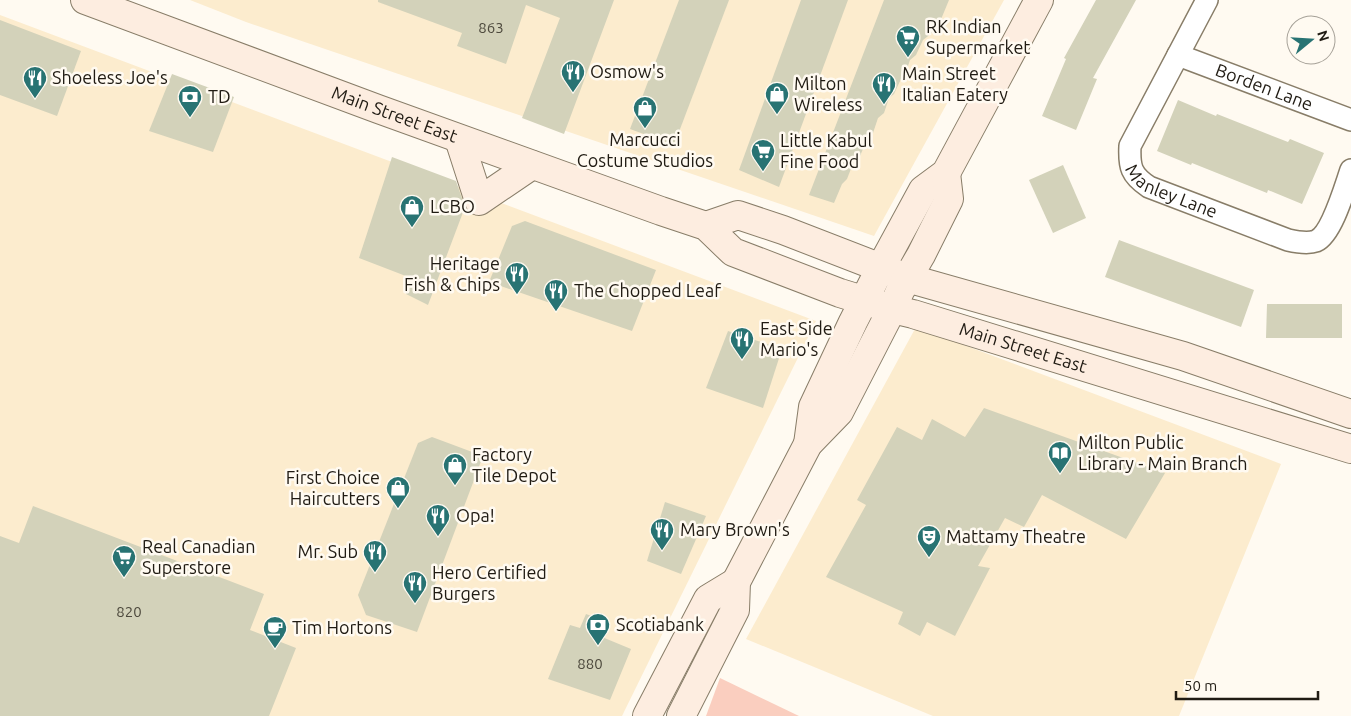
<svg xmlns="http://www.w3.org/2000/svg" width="1351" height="716" viewBox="0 0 1351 716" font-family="Ubuntu,sans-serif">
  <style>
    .built { fill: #fcecce }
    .green { fill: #facebf }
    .building { fill: #d3d2ba }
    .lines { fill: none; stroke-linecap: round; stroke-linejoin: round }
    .minor-casing { stroke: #887d68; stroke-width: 24 }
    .secondary-casing { stroke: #887d68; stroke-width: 30 }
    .minor { stroke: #fff; stroke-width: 21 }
    .secondary { stroke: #fdede0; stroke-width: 28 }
    .labels { text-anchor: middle; stroke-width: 5; stroke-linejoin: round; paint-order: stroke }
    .number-label { font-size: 15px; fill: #4d493d }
    .poi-label { font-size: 18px; fill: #201b13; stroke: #fffaf1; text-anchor: start }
    .street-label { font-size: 18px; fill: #201b13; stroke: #fffaf1 }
  </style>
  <rect width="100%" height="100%" fill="#fffaf1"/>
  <g class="built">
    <path d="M190 0H1004L874 236 246 22Z"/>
    <path d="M0 15 816 321 622 716H0Z"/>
    <path d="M916 327 1281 464 1179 716H933L746 639Z"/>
  </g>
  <path class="green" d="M720 678 799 716H706Z"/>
  <g class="building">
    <path d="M378 0H614L564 134 522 118 560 18 526 5 506 64 457 46 462 33 378 2Z"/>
    <path d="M679 0H729L674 145 630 129Z"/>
    <path d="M801 0H848L779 187 739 170Z"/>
    <path d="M884 0H949L937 29 923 40 916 55 910 60 905 75 901 79 894 94 889 98 884 113 878 118 873 133 868 137 860 156 854 161 847 179 842 184 834 203 809 195Z"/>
    <path d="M1096 0H1136L1093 78 1097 79 1076 130 1042 116 1066 59 1064 58Z"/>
    <path d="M0 20 81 51 57 116 0 95Z"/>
    <path d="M172 74 234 97 213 152 149 131Z"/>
    <path d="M1178 100 1216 116 1217 114 1288 142 1290 139 1324 153 1302 204 1268 190 1267 193 1192 163 1191 165 1157 151Z"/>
    <path d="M392 157 456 181 465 207 428 305 406 294 411 278 359 258Z"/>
    <path d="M1063 165 1086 218 1053 233 1029 180Z"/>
    <path d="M525 221 656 270 632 331 489 282 512 226Z"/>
    <path d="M1119 240 1254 290 1241 327 1105 277Z"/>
    <path d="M1267 304H1342V338H1266Z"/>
    <path d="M728 331 782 349 763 408 706 388Z"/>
    <path d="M984 408 1165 473 1126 539 1042 495 1024 527 1005 518 978 566 990 568 955 636 927 622 920 636 898 624 903 612 826 577 866 505 857 500 897 427 922 440 932 419 965 437Z"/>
    <path d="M432 437 483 456 417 632 366 615 358 595 418 443Z"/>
    <path d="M665 502 706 516 681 574 647 561Z"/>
    <path d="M33 506 264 594 250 630 296 648 269 716H0V536L19 543Z"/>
    <path d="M586 614 608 622 602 637 631 649 610 700 548 679 570 625 580 628Z"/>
  </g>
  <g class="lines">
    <g class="minor-casing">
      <g id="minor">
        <path id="s1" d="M1207 0 1130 146C1129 167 1131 175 1149 187L1288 240C1297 242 1308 244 1316 241 1332 234 1345 187 1351 170"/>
        <path id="s2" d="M1178 55 1351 120"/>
      </g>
    </g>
    <g class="secondary-casing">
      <g id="secondary">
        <path id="s3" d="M85 0 378 109 661 211 706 226 733 252 840 293 892 309 913 314 1351 449"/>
        <path d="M459 139 479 201 532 165"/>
        <path d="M706 226 738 215 783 230 907 278 1183 356 1351 414"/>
        <path d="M808 444 813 407 853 322 880 269 923 190 946 173 1039 0"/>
        <path d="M647 716 708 599 736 582"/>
        <path d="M681 716 735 610 736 582 808 444 839 412 892 309 900 291 921 255 949 199 946 173"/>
      </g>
    </g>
    <use href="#minor" class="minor"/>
    <use href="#secondary" class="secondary"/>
  </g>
  <defs>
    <g id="supermarket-pin" transform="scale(1.25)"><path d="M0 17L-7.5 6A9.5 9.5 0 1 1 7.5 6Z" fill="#287373" stroke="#fffaf1"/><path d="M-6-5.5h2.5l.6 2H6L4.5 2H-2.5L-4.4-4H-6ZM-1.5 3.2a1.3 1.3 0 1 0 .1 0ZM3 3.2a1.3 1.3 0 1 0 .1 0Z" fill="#fff"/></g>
    <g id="restaurant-pin" transform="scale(1.25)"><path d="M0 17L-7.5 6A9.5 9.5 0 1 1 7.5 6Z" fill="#287373" stroke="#fffaf1"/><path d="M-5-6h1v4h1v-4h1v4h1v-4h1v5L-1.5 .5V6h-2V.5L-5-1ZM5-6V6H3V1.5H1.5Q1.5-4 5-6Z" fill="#fff"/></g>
    <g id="shop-pin" transform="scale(1.25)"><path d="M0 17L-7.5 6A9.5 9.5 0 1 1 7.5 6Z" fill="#287373" stroke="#fffaf1"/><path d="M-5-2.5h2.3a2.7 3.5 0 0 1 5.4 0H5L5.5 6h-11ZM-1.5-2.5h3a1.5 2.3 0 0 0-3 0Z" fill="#fff"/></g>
    <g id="bank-pin" transform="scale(1.25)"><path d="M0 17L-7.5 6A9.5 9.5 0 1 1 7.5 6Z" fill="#287373" stroke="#fffaf1"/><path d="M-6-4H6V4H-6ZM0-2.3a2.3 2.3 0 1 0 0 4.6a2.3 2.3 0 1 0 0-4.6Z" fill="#fff"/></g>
    <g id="library-pin" transform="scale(1.25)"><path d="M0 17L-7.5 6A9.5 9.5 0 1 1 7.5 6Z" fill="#287373" stroke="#fffaf1"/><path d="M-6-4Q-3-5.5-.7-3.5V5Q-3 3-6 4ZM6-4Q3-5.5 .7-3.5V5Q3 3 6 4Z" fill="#fff"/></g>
    <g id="theatre-pin" transform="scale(1.25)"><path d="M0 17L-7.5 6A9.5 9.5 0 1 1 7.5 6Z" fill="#287373" stroke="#fffaf1"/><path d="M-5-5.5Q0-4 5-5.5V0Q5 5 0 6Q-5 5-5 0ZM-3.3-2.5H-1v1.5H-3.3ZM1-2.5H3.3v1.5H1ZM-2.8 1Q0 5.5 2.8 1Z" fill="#fff"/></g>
    <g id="cafe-pin" transform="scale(1.25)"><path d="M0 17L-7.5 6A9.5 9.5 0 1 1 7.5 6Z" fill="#287373" stroke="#fffaf1"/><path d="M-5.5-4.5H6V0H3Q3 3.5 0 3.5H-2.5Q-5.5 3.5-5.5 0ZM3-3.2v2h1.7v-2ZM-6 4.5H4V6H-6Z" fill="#fff"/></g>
  </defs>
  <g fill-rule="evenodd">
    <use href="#supermarket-pin" x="908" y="37"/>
    <use href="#restaurant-pin" x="573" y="72"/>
    <use href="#restaurant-pin" x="35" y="78"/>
    <use href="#restaurant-pin" x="884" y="84"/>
    <use href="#shop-pin" x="777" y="94"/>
    <use href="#bank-pin" x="190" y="97"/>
    <use href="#shop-pin" x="645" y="108"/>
    <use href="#supermarket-pin" x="763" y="151"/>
    <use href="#shop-pin" x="412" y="207"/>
    <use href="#restaurant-pin" x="517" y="274"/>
    <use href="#restaurant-pin" x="556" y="291"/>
    <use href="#restaurant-pin" x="742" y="339"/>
    <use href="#library-pin" x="1060" y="453"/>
    <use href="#shop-pin" x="455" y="465"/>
    <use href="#shop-pin" x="398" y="488"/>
    <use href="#restaurant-pin" x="438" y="516"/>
    <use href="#restaurant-pin" x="662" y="530"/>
    <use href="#theatre-pin" x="929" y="537"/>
    <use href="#restaurant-pin" x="375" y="552"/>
    <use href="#supermarket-pin" x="124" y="557"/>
    <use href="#restaurant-pin" x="415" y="583"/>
    <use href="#bank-pin" x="598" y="625"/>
    <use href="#cafe-pin" x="275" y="628"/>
  </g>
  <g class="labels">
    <g class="number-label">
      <text x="491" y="33">863</text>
      <text x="129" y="617">820</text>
      <text x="590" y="669">880</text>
    </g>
    <g class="poi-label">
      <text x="926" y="33">RK Indian<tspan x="926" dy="21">Supermarket</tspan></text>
      <text x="590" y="78">Osmow's</text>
      <text x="902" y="80">Main Street<tspan x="902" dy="21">Italian Eatery</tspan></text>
      <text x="52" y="84">Shoeless Joe's</text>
      <text x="794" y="90">Milton<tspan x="794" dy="21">Wireless</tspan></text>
      <text x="208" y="103">TD</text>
      <text x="645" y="146" text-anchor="middle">Marcucci<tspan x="645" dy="21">Costume Studios</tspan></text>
      <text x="780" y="147">Little Kabul<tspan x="780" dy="21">Fine Food</tspan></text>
      <text x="430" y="213">LCBO</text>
      <text x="500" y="270" text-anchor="end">Heritage<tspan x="500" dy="21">Fish &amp; Chips</tspan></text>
      <text x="574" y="297">The Chopped Leaf</text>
      <text x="760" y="335">East Side<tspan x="760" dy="21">Mario's</tspan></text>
      <text x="1078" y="449">Milton Public<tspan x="1078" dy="21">Library - Main Branch</tspan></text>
      <text x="472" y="461">Factory<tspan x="472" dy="21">Tile Depot</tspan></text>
      <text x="380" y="484" text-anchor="end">First Choice<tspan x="380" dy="21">Haircutters</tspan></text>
      <text x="456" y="522">Opa!</text>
      <text x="680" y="536">Mary Brown's</text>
      <text x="946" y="543">Mattamy Theatre</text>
      <text x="142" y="553">Real Canadian<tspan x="142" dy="21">Superstore</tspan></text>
      <text x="358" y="558" text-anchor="end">Mr. Sub</text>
      <text x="432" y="579">Hero Certified<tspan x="432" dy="21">Burgers</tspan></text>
      <text x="616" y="631">Scotiabank</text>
      <text x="292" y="634">Tim Hortons</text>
    </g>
    <g class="street-label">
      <text dy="6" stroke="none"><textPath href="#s2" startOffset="92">Borden Lane</textPath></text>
      <text dy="6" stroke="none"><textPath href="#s3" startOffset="330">Main Street East</textPath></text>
      <text dy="6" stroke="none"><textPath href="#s1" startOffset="235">Manley Lane</textPath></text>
      <text dy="6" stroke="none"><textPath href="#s3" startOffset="1004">Main Street East</textPath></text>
    </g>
  </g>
  <g transform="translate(1311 40) rotate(72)"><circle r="24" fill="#fffaf1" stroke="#a6a198"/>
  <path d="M0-4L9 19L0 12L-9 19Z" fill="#287373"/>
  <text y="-8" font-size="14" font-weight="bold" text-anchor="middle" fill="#201b13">N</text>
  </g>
  <path d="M1176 691v8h142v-8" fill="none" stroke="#201b13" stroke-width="2.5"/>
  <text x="1184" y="691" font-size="15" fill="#201b13" stroke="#fffaf1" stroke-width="4" paint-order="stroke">50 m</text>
</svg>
